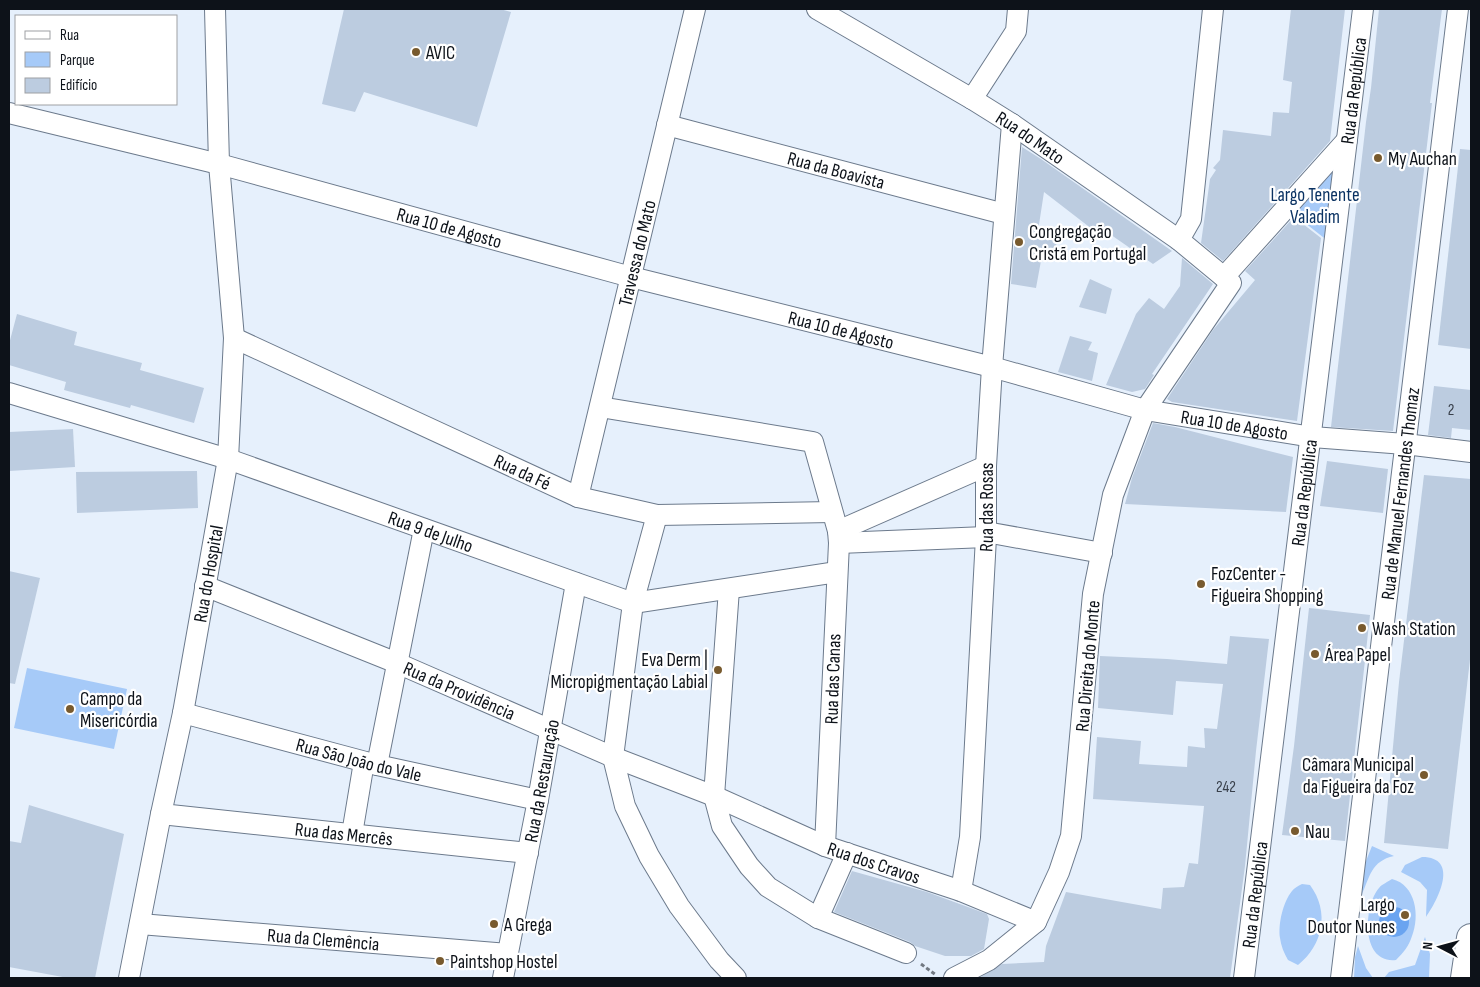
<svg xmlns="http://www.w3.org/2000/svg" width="1480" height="987" viewBox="0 0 1480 987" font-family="'Sofia Sans Condensed',sans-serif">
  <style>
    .green { fill: #a6caf8 }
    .water { fill: #6aa4f0 }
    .building { fill: #bccce0 }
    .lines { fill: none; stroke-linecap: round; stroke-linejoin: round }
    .street-casing { stroke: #6c7a8c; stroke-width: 22 }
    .secondary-casing { stroke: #6c7a8c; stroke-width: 30 }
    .path { stroke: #727982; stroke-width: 3; stroke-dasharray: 4 2.5; stroke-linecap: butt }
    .street { stroke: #fff; stroke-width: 20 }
    .secondary { stroke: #fff; stroke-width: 28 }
    .poi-dot { fill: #785a2e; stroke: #fff; stroke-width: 2 }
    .labels { text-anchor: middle; stroke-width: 4.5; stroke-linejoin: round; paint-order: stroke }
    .number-label { font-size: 16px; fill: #39404b }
    .poi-label { font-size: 19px; fill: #0d1219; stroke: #fff; text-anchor: start }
    .street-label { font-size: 19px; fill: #0d1219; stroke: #fff }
    .park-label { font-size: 19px; fill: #0a3262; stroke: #fff }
  </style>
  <rect width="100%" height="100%" fill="#e6f0fc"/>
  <g class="green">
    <path d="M1347 140 1328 241 1286 208Z"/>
    <path d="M27 668 127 689 114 749 14 728Z"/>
    <path d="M1372 846 1394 856C1371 861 1370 877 1362 894V871Z"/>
    <path d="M1422 857C1460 857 1438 900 1426 917L1427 890 1420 882 1401 872 1405 865Z"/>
    <path d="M1392 879C1416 885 1420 916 1412 936 1409 946 1403 953 1396 960 1361 964 1363 907 1379 888 1382 884 1388 882 1392 879Z"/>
    <path d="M1302 884 1310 885C1330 912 1323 945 1298 965L1288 960C1284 953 1281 946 1280 938 1278 924 1283 902 1292 891 1294 888 1298 886 1302 884Z"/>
    <path d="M1425 937 1430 954 1429 978H1384L1389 972 1415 965Z"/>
    <path d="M1358 946 1366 968 1373 978H1354L1355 957Z"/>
  </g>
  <circle class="water" cx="1394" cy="922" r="15"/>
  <g class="building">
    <path d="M344 9H500L511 12 477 127 364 92 355 112 322 104Z"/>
    <path d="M1291 9H1345L1330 141 1223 261 1201 243 1210 179 1216 170 1213 168 1220 160 1223 130 1271 136 1273 112 1289 113 1292 82 1283 80Z"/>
    <path d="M1379 9H1442L1430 103H1432L1393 431 1331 427 1366 122 1371 88Z"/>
    <path d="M1022 147 1041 159 1172 251 1153 264 1104 230 1101 236 1044 192 1038 231 1058 235 1055 252 1043 250 1036 288 1011 284Z"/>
    <path d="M1460 149 1471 150V349L1438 345Z"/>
    <path d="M1294 217 1321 238 1297 421 1172 402 1167 399 1213 330 1255 280 1245 271Z"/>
    <path d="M1182 258 1213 284 1152 374 1154 375 1145 389 1132 392 1106 385 1136 314 1149 298 1164 309 1180 286Z"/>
    <path d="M1090 279 1112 289 1106 314 1079 307Z"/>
    <path d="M17 314 77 332 74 345 142 363 140 370 204 388 194 423 131 405 130 408 64 390 66 382 9 365V344Z"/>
    <path d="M1070 336 1092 342 1088 350 1098 353 1092 381 1058 372Z"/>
    <path d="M1434 386 1471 390V430L1452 428 1451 438 1428 435Z"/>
    <path d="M1153 423 1175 427 1293 457 1286 512 1125 504 1132 478Z"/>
    <path d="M73 429 75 467 9 471V432Z"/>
    <path d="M1327 461 1388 469 1383 513 1320 506Z"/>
    <path d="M197 471 198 508 77 513 76 472Z"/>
    <path d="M1424 475 1471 479V651L1448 849 1384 843 1399 682Z"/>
    <path d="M9 571 40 578 15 684 9 683Z"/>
    <path d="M1309 608 1370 615 1345 841 1282 835 1294 746Z"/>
    <path d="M1230 636 1269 639 1256 751 1245 866 1230 978H979L1002 964 1044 962 1046 946 1066 892 1161 909 1163 888 1184 887 1189 863 1198 864 1204 806 1093 799 1097 737 1141 741 1139 764 1187 767 1188 746 1205 748 1204 728 1217 729 1223 684 1176 681 1173 715 1098 708 1100 656 1167 659 1227 664Z"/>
    <path d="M29 805 124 834 95 978H68L9 967V841L21 843Z"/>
    <path d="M852 871 927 892 987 914 989 919 984 949 971 956H945L915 946 910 942 834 912Z"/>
  </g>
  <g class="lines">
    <g class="street-casing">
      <g id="street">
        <path id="s1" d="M817 9 972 99 1012 124 1179 240 1231 283 1145 410 1113 495 1093 594 1071 836 1059 872 1036 922 989 960 954 978"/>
        <path d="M972 99 1016 31 1018 9"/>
        <path id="s2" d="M9 113 219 164 631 277 992 367 1145 410 1312 437 1405 444 1471 452"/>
        <path id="s3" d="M667 125 1004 214"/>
        <path d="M1179 240 1191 219 1213 9"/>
        <path d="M1224 277 1347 140"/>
        <path id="s4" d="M234 338 578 497 657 515 832 512"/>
        <path id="s5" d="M9 393 228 459 633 603 837 572"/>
        <path d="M600 407 813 442 838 531 839 543 825 846"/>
        <path id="s6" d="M578 497 695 9"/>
        <path d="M657 515 633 603 613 757 625 806 649 856 679 906 719 960 736 978"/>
        <path d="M838 531 986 466"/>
        <path d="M986 532 1102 553"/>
        <path d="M839 543 986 537"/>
        <path id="s7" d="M205 586 397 663 613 757 714 796 825 846 961 891 1036 922"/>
        <path d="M729 589 714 796 722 826 749 866 768 887 818 918 906 953"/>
        <path id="s8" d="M183 713 377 765 538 800"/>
        <path d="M377 765 424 529"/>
        <path id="s9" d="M161 814 528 853"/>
        <path d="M352 834 364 762"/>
        <path id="s10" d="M961 891 970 837 986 537V466L992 367 1012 124"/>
        <path d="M818 918 847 853"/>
        <path id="s11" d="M140 924 508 954"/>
        <path id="s12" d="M129 978 161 814 183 713 228 459 234 338 219 164 215 9"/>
        <path id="s13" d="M503 978 538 800 576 583"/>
        <path id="s14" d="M1244 978 1363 9"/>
        <path id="s15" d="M1341 978 1458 9"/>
      </g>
    </g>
    <g class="secondary-casing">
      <path id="secondary" d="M1465 978 1471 938"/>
    </g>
    <path class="path" d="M921 964 936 975"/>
    <use href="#street" class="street"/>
    <use href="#secondary" class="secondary"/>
  </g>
  <g class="poi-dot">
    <circle cx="416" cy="52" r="5"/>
    <circle cx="1378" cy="158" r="5"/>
    <circle cx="1019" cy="242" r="5"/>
    <circle cx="1201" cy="584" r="5"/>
    <circle cx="1362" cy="628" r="5"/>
    <circle cx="1315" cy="654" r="5"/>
    <circle cx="718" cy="670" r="5"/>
    <circle cx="70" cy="709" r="5"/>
    <circle cx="1424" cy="775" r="5"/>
    <circle cx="1295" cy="831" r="5"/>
    <circle cx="1405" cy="915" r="5"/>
    <circle cx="494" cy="924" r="5"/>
    <circle cx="440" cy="961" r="5"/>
  </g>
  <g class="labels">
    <g class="number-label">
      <text x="1451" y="415">2</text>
      <text x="1226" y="792">242</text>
    </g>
    <g class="poi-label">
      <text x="426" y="59">AVIC</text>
      <text x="1388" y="165">My Auchan</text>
      <text x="1029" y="238">Congregação<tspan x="1029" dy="22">Cristã em Portugal</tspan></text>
      <text x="1211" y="580">FozCenter -<tspan x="1211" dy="22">Figueira Shopping</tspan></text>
      <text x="1372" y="635">Wash Station</text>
      <text x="1325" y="661">Área Papel</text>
      <text x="708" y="666" text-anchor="end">Eva Derm |<tspan x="708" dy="22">Micropigmentação Labial</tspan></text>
      <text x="80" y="705">Campo da<tspan x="80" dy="22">Misericórdia</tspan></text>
      <text x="1414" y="771" text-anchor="end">Câmara Municipal<tspan x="1414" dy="22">da Figueira da Foz</tspan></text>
      <text x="1305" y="838">Nau</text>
      <text x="1395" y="911" text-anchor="end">Largo<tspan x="1395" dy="22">Doutor Nunes</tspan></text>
      <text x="504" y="931">A Grega</text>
      <text x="450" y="968">Paintshop Hostel</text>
    </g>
    <g class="street-label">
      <text dy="7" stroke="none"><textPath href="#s14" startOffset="894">Rua da República</textPath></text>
      <text dy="7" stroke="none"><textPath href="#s1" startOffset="249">Rua do Mato</textPath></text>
      <text dy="7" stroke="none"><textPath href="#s3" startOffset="175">Rua da Boavista</textPath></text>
      <text dy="7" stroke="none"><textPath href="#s2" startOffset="455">Rua 10 de Agosto</textPath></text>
      <text dy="7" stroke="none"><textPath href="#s6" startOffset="251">Travessa do Mato</textPath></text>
      <text dy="7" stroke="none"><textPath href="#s2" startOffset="860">Rua 10 de Agosto</textPath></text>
      <text dy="7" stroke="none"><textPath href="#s2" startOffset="1265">Rua 10 de Agosto</textPath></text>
      <text dy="7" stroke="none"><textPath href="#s4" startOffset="318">Rua da Fé</textPath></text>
      <text dy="7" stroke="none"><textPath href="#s14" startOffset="489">Rua da República</textPath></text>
      <text dy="7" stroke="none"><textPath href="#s15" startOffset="488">Rua de Manuel Fernandes Thomaz</textPath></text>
      <text dy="7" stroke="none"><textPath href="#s10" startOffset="385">Rua das Rosas</textPath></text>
      <text dy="7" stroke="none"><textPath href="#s5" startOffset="444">Rua 9 de Julho</textPath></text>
      <text dy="7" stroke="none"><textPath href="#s12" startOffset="412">Rua do Hospital</textPath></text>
      <text transform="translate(1087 666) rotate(-85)" y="7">Rua Direita do Monte</text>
      <text transform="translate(832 679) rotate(-88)" y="7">Rua das Canas</text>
      <text dy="7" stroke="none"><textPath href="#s7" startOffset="275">Rua da Providência</textPath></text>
      <text dy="7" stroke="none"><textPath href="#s8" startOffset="182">Rua São João do Vale</textPath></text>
      <text dy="7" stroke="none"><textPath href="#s13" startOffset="201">Rua da Restauração</textPath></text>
      <text dy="7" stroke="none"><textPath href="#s9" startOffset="184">Rua das Mercês</textPath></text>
      <text dy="7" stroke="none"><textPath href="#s7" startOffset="724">Rua dos Cravos</textPath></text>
      <text dy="7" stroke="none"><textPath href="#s14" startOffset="84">Rua da República</textPath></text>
      <text dy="7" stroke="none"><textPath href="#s11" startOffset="184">Rua da Clemência</textPath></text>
    </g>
    <g class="park-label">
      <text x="1315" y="201">Largo Tenente<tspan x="1315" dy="22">Valadim</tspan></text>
    </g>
  </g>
  <rect width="1480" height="987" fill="none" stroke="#0d1219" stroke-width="20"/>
  <rect x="15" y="15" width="162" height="90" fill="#ffffff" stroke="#9ea0a3"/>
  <rect x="25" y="31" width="25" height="8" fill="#ffffff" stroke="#9ea0a3"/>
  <text x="60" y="40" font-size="15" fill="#0d1219">Rua</text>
  <rect x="25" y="52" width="25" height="15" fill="#a6caf8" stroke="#9ea0a3"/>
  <text x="60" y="65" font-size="15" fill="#0d1219">Parque</text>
  <rect x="25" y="78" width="25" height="15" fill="#bccce0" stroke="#9ea0a3"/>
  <text x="60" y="90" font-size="15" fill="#0d1219">Edifício</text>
  <g transform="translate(1440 947) rotate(276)" stroke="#ffffff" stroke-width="4" paint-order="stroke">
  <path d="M0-4L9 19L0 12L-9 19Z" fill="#0d1219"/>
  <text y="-8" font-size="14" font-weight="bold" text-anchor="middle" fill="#0d1219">N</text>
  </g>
</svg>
